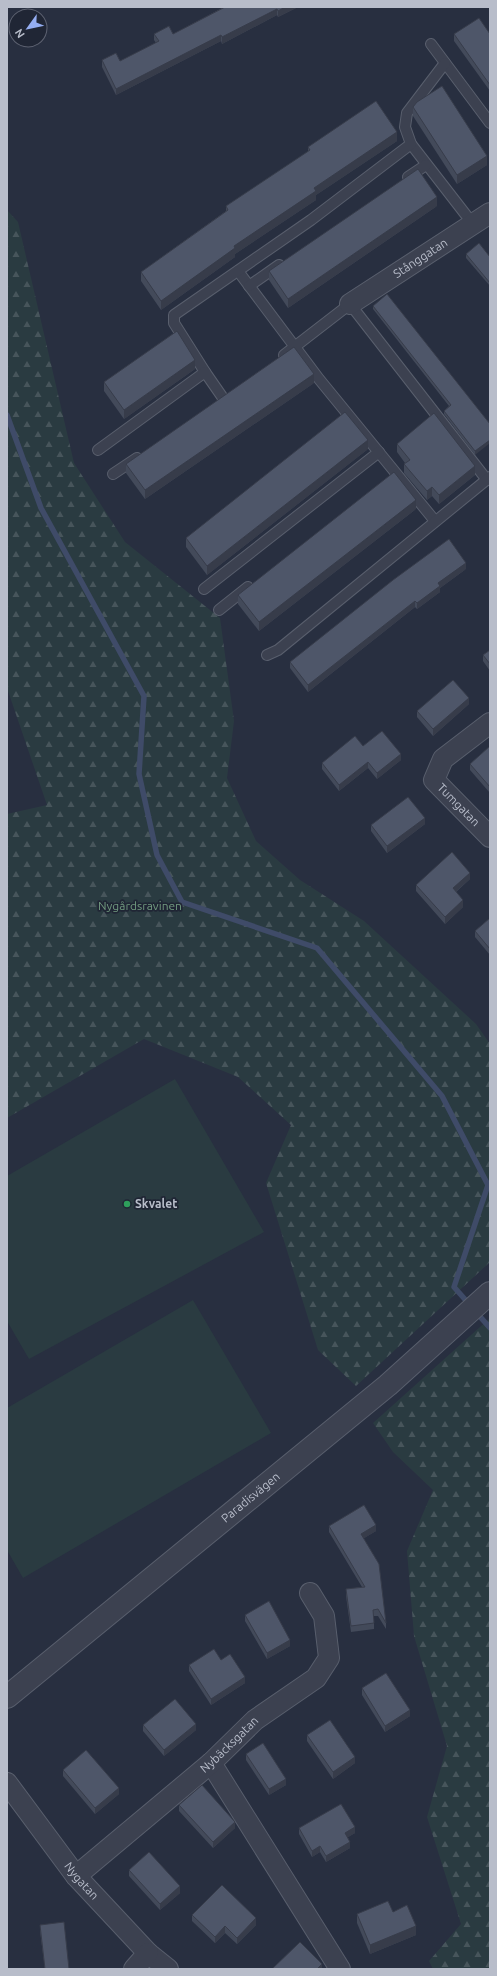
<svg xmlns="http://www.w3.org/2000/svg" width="497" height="1976" viewBox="0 0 497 1976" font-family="Ubuntu,sans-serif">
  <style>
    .green { fill: #2a3b41 }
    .forest { fill: url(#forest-firs) }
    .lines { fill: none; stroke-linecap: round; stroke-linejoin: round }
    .stream { stroke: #3f4b68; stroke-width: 5.5 }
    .service-casing { stroke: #595f6d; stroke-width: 12 }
    .minor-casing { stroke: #595f6d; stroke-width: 22 }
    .tertiary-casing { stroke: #595f6d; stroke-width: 24 }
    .service { stroke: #3c4150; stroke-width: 10 }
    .minor { stroke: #3c4150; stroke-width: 20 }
    .tertiary { stroke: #3c4150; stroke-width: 22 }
    .wall { fill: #434a5a }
    .shaded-wall { fill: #373c4a }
    .building { fill: #4e5669; stroke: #373c4a }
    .leisure-dot { fill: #2e9e5b; stroke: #202635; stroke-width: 1.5 }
    .labels { text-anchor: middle; stroke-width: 3.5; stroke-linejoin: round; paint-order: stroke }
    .street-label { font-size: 12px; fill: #b8bdca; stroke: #202635 }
    .park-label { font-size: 12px; fill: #719a7f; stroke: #202635 }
    .poi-label { font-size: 12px; font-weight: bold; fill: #b8bdca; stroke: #202635; text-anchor: start }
  </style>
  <defs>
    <pattern id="forest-firs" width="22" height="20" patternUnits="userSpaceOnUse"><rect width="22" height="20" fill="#2a3b41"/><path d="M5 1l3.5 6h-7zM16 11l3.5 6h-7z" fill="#47555b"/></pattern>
  </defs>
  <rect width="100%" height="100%" fill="#282f40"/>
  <g class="green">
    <path d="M175 1079 264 1232 29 1359 7 1321V1176Z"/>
    <path d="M193 1300 271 1433 23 1578 7 1550V1408Z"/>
  </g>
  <g class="forest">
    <path d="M7 210 18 222 74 463 125 542 220 618 234 721 227 778 256 841 300 880 364 921 476 1024 490 1044V1262L356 1386 318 1350 266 1183 291 1125 238 1077 144 1039 7 1118V814L47 805 7 688Z"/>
    <path d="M490 1318V1969H433L429 1961 461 1924 427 1817 447 1746 414 1636 407 1551 433 1490 393 1452 373 1423Z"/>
  </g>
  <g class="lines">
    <g class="stream">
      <path d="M7 415 41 508 144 696 139 774 157 855 182 902 317 948 442 1096 488 1185 454 1287 470 1305"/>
      <path d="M476 1312 490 1328"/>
    </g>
    <g class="service-casing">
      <g id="service">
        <path d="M431 44 490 123"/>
        <path d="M411 144 473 224"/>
        <path d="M408 177 426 165"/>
        <path d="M238 271 319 379 435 521"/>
        <path d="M249 286 279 265"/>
        <path d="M284 355 350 304 487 480"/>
        <path d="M205 372 174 323V315L311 220 411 144 405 127 407 113 445 63"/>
        <path d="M98 450 205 372 223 398"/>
        <path d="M113 474 137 458"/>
        <path d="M204 589 379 452"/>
        <path d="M219 610 248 587"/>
        <path d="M267 655 278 650 490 477"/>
      </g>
    </g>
    <g class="minor-casing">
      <g id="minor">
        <path id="s1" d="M350 304 490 213"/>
        <path id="s2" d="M490 723 443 759 434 780 490 837"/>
        <path d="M211 1763 340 1969"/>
        <path id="s3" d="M7 1783 76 1876 148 1953 168 1969"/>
        <path id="s4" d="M76 1876 211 1763 255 1720 316 1678 329 1658 324 1616 310 1593"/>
        <path d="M134 1969 148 1953"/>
      </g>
    </g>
    <g class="tertiary-casing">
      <g id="tertiary">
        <path id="s5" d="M7 1697 388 1385 490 1293"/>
      </g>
    </g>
    <use href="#service" class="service"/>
    <use href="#minor" class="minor"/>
    <use href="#tertiary" class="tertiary"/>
  </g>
  <g class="wall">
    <path d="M224 7H298L278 17 277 15 222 44 221 41 116 95 102 67V60L120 61 156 43 154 40V34H173Z"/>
    <path d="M454 34H490V91L454 41Z"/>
    <path d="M413 107 487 165 457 184 413 116Z"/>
    <path d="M397 141 316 195V200L235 254V257L161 310 141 281V272L226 211V206L308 152V147Z"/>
    <path d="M437 206 288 308 269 280V271Z"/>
    <path d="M466 254 490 257V286L466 258Z"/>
    <path d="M373 306 490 424 475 455 444 414V411L449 406 373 309Z"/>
    <path d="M195 369 124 419 104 391V382Z"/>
    <path d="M314 383 145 499 126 473V464Z"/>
    <path d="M397 444 475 475 439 504 432 496 427 500 404 473V464L405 463 397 452Z"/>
    <path d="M368 449 207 575 186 547V538Z"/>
    <path d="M416 509 259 631 238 604V595Z"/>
    <path d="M466 569 440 588V592L417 609 415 607 308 692 290 668V662Z"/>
    <path d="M490 650V671L483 661V655Z"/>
    <path d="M469 704 433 736 417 717V711Z"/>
    <path d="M363 746 401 760 377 779 368 768 339 791 322 769V763Z"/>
    <path d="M490 746V793L470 770V764Z"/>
    <path d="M425 824 387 853 371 831V825Z"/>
    <path d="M470 879 456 892 463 907 445 924 416 891V885Z"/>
    <path d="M490 918V955L475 937V931Z"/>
    <path d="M329 1526 376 1531 364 1538 386 1623V1629L378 1616H374V1629L351 1632 346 1596V1589L362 1587 329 1532Z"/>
    <path d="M245 1615 290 1646 267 1659 245 1621Z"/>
    <path d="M221 1660 245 1683 211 1705 189 1671V1665Z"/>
    <path d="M362 1688 410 1716 385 1732 362 1695Z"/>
    <path d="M143 1725 196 1730 164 1756 143 1731Z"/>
    <path d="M307 1735 355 1763 333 1779 307 1741Z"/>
    <path d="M246 1754 286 1785 269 1795 246 1760Z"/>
    <path d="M63 1770 119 1794 95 1814 63 1776Z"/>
    <path d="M179 1805 235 1828 213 1848 179 1811Z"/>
    <path d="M299 1828 355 1833 348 1837 350 1848 326 1862 320 1852 312 1857 299 1834Z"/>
    <path d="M129 1870 180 1893 160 1910 129 1876Z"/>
    <path d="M393 1912 416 1935 370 1954 357 1923V1914Z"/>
    <path d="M192 1915 256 1925 237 1944 225 1933 215 1943 192 1921Z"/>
    <path d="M40 1925 69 1969H45L40 1931Z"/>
  </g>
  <g class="shaded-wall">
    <path d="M285 7H298L278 17V11Z"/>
    <path d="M277 9V15L222 44V37Z"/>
    <path d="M221 35V41L116 95V89Z"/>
    <path d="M397 132V141L316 195V200L235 254V257L161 310V301L234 246 314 188Z"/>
    <path d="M487 156V165L457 184V175Z"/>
    <path d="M437 197V206L288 308V299Z"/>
    <path d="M195 360V369L124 419V410Z"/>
    <path d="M314 374V383L145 499V490Z"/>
    <path d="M368 440V449L207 575V566Z"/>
    <path d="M490 440V443L475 455V451Z"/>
    <path d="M475 466V475L439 504V495Z"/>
    <path d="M432 487V496L427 500V491Z"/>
    <path d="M416 500V509L259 631V622Z"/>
    <path d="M466 563V569L440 588V592L417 609V603L438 583Z"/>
    <path d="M415 601V607L308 692V685Z"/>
    <path d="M469 698V704L433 736V729Z"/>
    <path d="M401 754V760L377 779V773Z"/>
    <path d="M368 762V768L339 791V785Z"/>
    <path d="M425 818V824L387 853V846Z"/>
    <path d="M470 873V879L453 894V888Z"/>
    <path d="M463 900V907L445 924V917Z"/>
    <path d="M376 1525V1531L361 1540V1534Z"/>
    <path d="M290 1640V1646L267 1659V1653Z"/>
    <path d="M245 1677V1683L211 1705V1699Z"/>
    <path d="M410 1710V1716L385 1732V1726Z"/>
    <path d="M196 1724V1730L164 1756V1750Z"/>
    <path d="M355 1757V1763L333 1779V1772Z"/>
    <path d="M286 1779V1785L269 1795V1789Z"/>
    <path d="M119 1788V1794L95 1814V1808Z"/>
    <path d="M235 1822V1828L213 1848V1842Z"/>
    <path d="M355 1827V1833L345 1839V1833Z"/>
    <path d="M350 1842V1848L326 1862V1856Z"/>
    <path d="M320 1846V1852L312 1857V1851Z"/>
    <path d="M180 1886V1893L160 1910V1904Z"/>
    <path d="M256 1918V1925L237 1944V1938Z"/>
    <path d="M225 1926V1933L215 1943V1937Z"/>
    <path d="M416 1926V1935L370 1954V1945Z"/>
    <path d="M322 1964V1969H317Z"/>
  </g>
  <g class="building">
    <path d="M225 7H285L278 11 277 9 222 37 221 35 116 89 102 60 116 53 120 61 159 41 154 34 169 26 173 34Z"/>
    <path d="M479 18 490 34V85L454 34Z"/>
    <path d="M442 86 487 156 457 175 413 107 417 102Z"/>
    <path d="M376 101 397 132 314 188 316 191 234 246 235 248 161 301 141 272 228 210 226 206 310 150 308 147Z"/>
    <path d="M418 169 437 197 288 299 269 271Z"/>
    <path d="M479 243 490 257V283L466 254Z"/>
    <path d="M387 294 490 424V440L475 451 444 411 451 405 373 306Z"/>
    <path d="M177 331 195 360 124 410 104 382Z"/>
    <path d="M294 347 314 374 145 490 126 464Z"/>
    <path d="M345 412 368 440 207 566 186 538Z"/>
    <path d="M434 413 475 466 439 495 432 487 427 491 404 464 410 460 397 444Z"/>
    <path d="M394 472 416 500 259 622 238 595Z"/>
    <path d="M449 539 466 563 438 583 440 586 417 603 415 601 308 685 290 662 393 580Z"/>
    <path d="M490 650V664L483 655Z"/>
    <path d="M453 680 469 698 433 729 417 711Z"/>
    <path d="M382 731 401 754 377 773 368 762 339 785 322 763 355 736 363 746Z"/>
    <path d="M490 746V787L470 764Z"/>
    <path d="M408 797 425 818 387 846 371 825Z"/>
    <path d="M452 852 470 873 453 888 463 900 445 917 416 885Z"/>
    <path d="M490 918V949L475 931Z"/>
    <path d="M364 1505 376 1525 361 1534 379 1564 386 1623 378 1609 373 1610 374 1623 351 1626 346 1589 365 1587 329 1526Z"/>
    <path d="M269 1601 290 1640 267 1653 245 1615Z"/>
    <path d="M214 1649 221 1660 230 1654 245 1677 211 1699 189 1665Z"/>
    <path d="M386 1673 410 1710 385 1726 362 1688Z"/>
    <path d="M175 1699 196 1724 164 1750 143 1725Z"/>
    <path d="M330 1720 355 1757 333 1772 307 1735Z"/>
    <path d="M263 1743 286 1779 269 1789 246 1754Z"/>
    <path d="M86 1750 119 1788 95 1808 63 1770Z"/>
    <path d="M202 1785 235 1822 213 1842 179 1805Z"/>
    <path d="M341 1804 355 1827 345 1833 350 1842 326 1856 320 1846 312 1851 299 1828Z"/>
    <path d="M149 1852 180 1886 160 1904 129 1870Z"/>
    <path d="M222 1885 256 1918 237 1938 225 1926 215 1937 192 1915Z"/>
    <path d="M388 1901 393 1912 407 1905 416 1926 370 1945 357 1914Z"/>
    <path d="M64 1922 69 1969H45L40 1925Z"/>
    <path d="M300 1942 322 1964 317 1969H272Z"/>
  </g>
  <circle class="leisure-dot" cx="127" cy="1204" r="4"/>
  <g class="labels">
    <g class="street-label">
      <text dy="4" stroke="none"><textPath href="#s1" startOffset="84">Stånggatan</textPath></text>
      <text dy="4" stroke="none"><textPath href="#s2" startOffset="117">Tumgatan</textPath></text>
      <text dy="4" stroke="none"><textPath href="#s5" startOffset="315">Paradisvägen</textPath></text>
      <text dy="4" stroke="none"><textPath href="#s4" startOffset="202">Nybäcksgatan</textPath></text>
      <text dy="4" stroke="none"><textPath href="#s3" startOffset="123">Nygatan</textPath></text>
    </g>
    <g class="park-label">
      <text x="140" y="910">Nygårdsravinen</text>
    </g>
    <g class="poi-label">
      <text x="135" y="1208">Skvalet</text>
    </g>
  </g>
  <rect width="497" height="1976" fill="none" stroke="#b8bdca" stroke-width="16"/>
  <g transform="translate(28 28) rotate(237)"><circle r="19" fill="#202635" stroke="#5d6271"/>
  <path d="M0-3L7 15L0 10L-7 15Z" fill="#95aef2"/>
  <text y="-6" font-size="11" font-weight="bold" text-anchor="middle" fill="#b8bdca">N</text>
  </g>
</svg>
